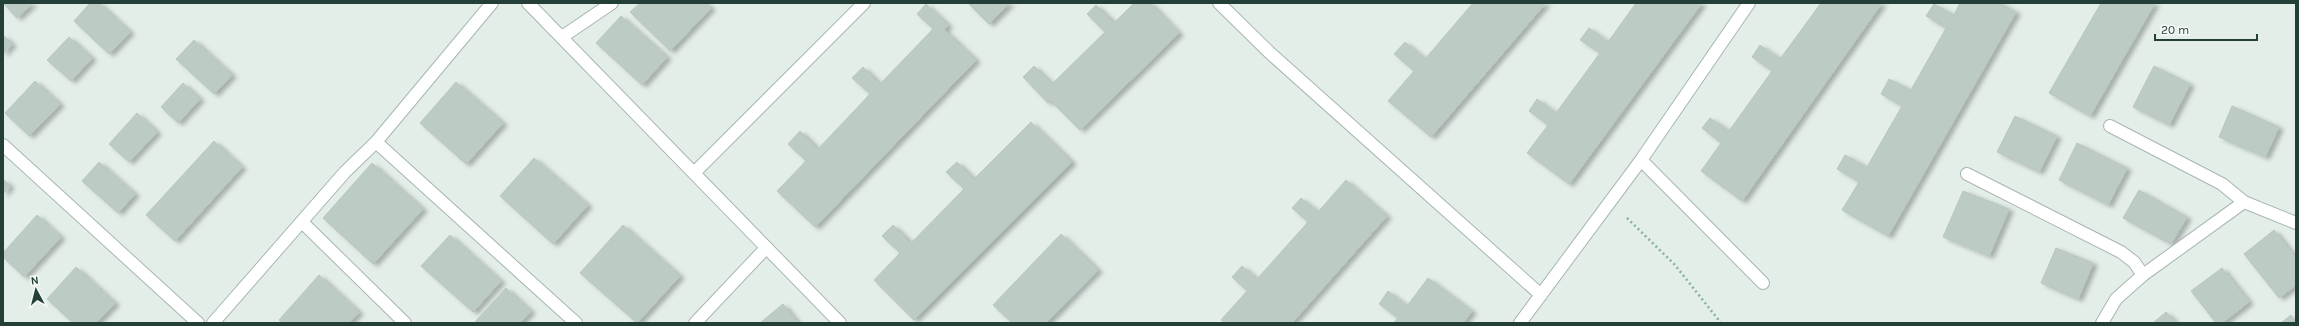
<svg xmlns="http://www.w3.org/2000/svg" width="2299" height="326" viewBox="0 0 2299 326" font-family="Karla,sans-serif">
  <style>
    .building { fill: #bdcbc5; stroke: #b7c7c0; filter: url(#shadow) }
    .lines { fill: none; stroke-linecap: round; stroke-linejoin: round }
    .minor-casing { stroke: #a7b6b0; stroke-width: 14 }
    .path { stroke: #85b1a1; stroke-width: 2.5; stroke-dasharray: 2 3; stroke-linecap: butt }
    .minor { stroke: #fff; stroke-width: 12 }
  </style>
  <defs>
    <filter id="shadow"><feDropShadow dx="4.5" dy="2.5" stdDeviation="2" flood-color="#0004"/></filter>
  </defs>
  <rect width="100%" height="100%" fill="#e4eee9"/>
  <g class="building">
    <path d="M3 3H33L17 18Z"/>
    <path d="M90 3H99L130 32 109 54 74 21Z"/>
    <path d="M640 3H706L711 8 670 51 630 12Z"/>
    <path d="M968 3H1010L989 24Z"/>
    <path d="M1134 3H1150L1179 33 1080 130 1050 100 1048 103 1023 77 1034 66 1052 84 1105 32 1087 14 1096 5 1114 23Z"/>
    <path d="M1473 3H1546L1431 137 1388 101 1414 71 1394 54 1405 42 1425 59Z"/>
    <path d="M1636 3H1702L1569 184 1527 153 1548 125 1529 111 1537 99 1556 113 1600 53 1580 40 1589 28 1608 42Z"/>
    <path d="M1821 3H1882L1742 201 1701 171 1721 143 1702 128 1710 118 1729 131 1772 71 1752 57 1760 45 1780 59Z"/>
    <path d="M1960 3H2000L2016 12 1888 236 1842 210 1859 182 1837 169 1845 155 1867 167 1902 106 1881 94 1889 79 1911 90 1946 28 1926 16 1934 4 1954 15Z"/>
    <path d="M2101 3H2155L2090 116 2049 93Z"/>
    <path d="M926 4 948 25 944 30 976 60 815 227 777 191 806 161 788 144 800 131 818 149 870 94 852 78 863 67 880 84 933 29 917 14Z"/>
    <path d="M621 16 667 57 642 85 596 43Z"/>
    <path d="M3 35 12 44 3 54Z"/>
    <path d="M69 37 92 58 71 81 47 60Z"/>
    <path d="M194 40 232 75 214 94 176 59Z"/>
    <path d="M2154 66 2190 84 2169 125 2133 107Z"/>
    <path d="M35 81 60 104 29 136 5 113Z"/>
    <path d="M456 82 503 123 466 164 420 123Z"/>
    <path d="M183 83 200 99 178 123 161 107Z"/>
    <path d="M2232 106 2279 127 2265 157 2219 137Z"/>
    <path d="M137 113 157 132 129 162 109 144Z"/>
    <path d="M2015 116 2057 136 2039 172 1997 152Z"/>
    <path d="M1031 122 1072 162 914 320 874 280 900 253 882 236 893 225 911 243 964 189 946 172 957 162 974 179Z"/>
    <path d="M214 141 242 167 175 241 146 215Z"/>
    <path d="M2077 143 2127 168 2108 205 2059 180Z"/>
    <path d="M534 158 588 205 553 244 500 196Z"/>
    <path d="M99 162 135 194 118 213 82 181Z"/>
    <path d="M372 163 423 209 373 264 323 218Z"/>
    <path d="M3 179 10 186 3 194Z"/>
    <path d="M1346 180 1387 216 1292 323H1225L1221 320 1247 291 1232 277 1242 266 1257 279 1308 222 1292 208 1301 198 1318 212Z"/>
    <path d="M2139 190 2187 217 2171 244 2123 218Z"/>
    <path d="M1963 191 2009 209 1989 256 1943 237Z"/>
    <path d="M37 215 61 237 24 277 3 257V253Z"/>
    <path d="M623 225 680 276 637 323 580 273Z"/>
    <path d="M2274 230 2296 258V285L2279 298 2244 254Z"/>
    <path d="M1061 234 1098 270 1046 323H1012L993 305Z"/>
    <path d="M450 235 501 281 473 312 421 266Z"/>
    <path d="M2056 248 2093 263 2078 299 2041 283Z"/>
    <path d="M76 267 115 303 96 323H73L47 299Z"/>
    <path d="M2222 268 2249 302 2222 323H2216L2191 291Z"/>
    <path d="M319 275 359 312 349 323H282L279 320Z"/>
    <path d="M1428 278 1472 311 1463 323H1394L1398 318 1379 304 1388 291 1407 306Z"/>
    <path d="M506 288 531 311 520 323H474Z"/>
    <path d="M783 304 798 323H760Z"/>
    <path d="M2166 312 2176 323H2153Z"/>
    <path d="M2291 315 2296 323H2281Z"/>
  </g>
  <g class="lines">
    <g class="minor-casing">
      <g id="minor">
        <path d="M528 3 840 323"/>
        <path d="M1219 3 1270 53 1541 295"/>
        <path d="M562 37 612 3"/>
        <path d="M2110 126 2222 184 2244 202"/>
        <path d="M376 142 576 323"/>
        <path d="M3 145 198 323"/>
        <path d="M1641 160 1763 283"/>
        <path d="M695 172 864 3"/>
        <path d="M1967 174 2121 252 2134 262 2143 275"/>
        <path d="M302 222 405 323"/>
        <path d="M213 323 345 172 376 142 492 3"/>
        <path d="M695 323 766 248"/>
        <path d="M1520 323 1641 160 1749 3"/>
        <path d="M2102 323 2116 299 2143 275 2244 202 2296 223"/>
      </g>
    </g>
    <path class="path" d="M1627 218 1675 265 1721 323"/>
    <use href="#minor" class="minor"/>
  </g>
  <rect width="2299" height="326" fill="none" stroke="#243f37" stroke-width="8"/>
  <g transform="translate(36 290) rotate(353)" stroke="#f5faf7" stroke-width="3" paint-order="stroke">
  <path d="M0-3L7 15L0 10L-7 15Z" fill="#243f37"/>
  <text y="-6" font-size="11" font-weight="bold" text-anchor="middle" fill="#243f37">N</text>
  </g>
  <path d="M2155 34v6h102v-6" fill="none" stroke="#243f37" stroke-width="2"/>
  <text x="2161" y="34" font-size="12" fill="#243f37" stroke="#f5faf7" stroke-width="3" paint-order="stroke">20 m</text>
</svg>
